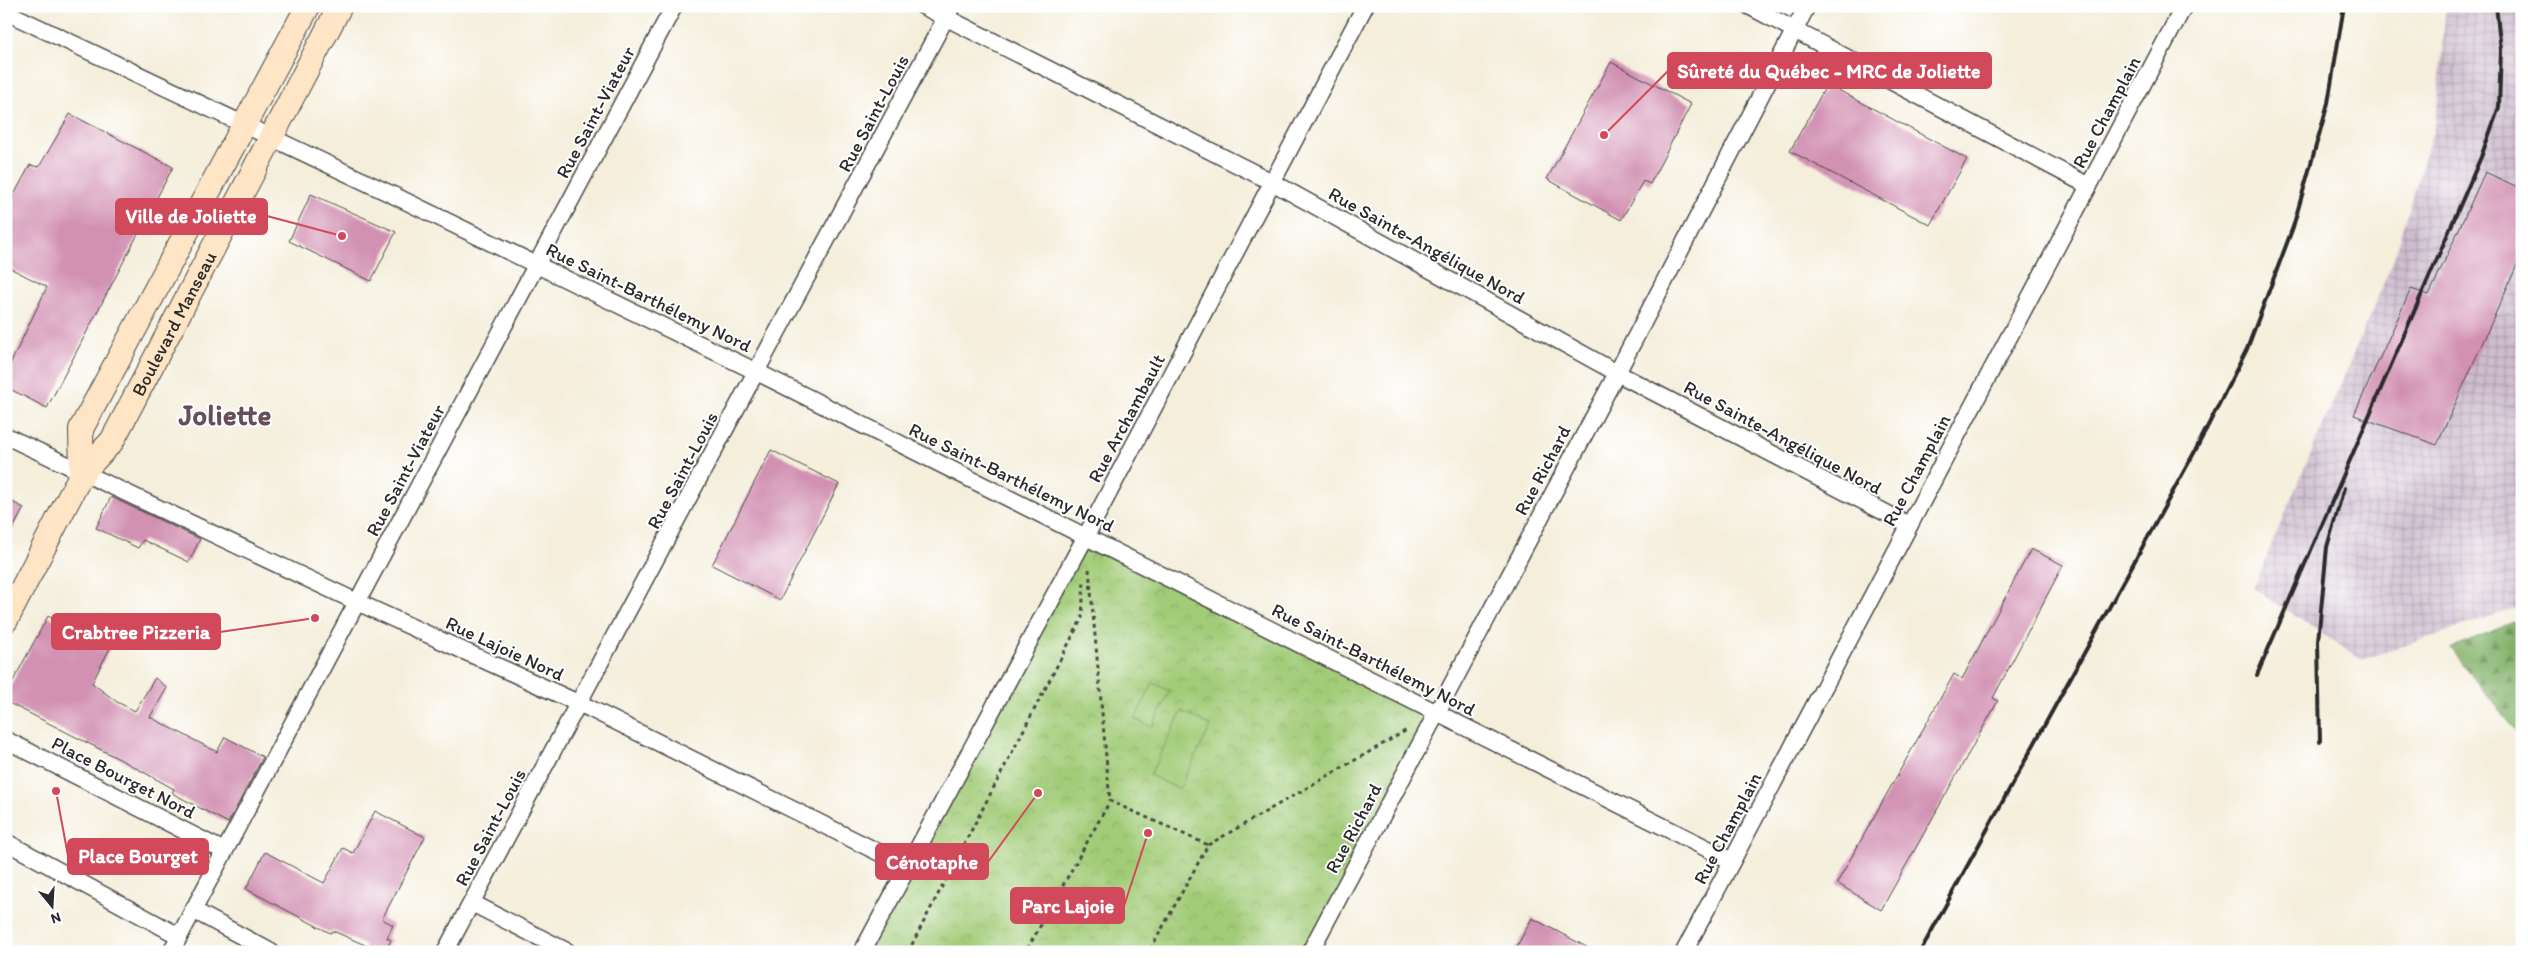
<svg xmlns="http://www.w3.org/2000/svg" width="2528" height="958" viewBox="0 0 2528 958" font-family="Itim,sans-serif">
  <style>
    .industrial { fill: url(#industrial-grid) }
    .forest { fill: url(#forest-firs); stroke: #566e4a }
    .park { fill: url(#park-crowns); stroke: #667c52 }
    .garden { fill: #a2cc78; stroke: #667c52 }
    .building { fill: #d291b2 }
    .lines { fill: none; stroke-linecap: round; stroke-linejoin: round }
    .minor-casing { stroke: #494845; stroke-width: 19 }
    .secondary-casing { stroke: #494845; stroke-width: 26 }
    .path { stroke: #494845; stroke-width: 3; stroke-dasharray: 4 4; stroke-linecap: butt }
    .minor { stroke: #fff; stroke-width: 16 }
    .secondary { stroke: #fde5c5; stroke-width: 24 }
    .rail { stroke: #2b2b2b; stroke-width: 4 }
    .labels { text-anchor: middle; stroke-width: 4; stroke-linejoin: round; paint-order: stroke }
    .street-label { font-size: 19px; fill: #2b2b2b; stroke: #fff }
    .town-label { font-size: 29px; font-weight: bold; fill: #654f5a; stroke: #fff }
    .leader { fill: none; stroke: #d1495b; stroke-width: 2 }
    .callout-dot { fill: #d1495b; stroke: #fff; stroke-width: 2 }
    .callout { fill: #d1495b; stroke: #d1495b; stroke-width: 2 }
    .callout-label { font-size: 20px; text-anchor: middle; font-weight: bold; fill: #fff }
  </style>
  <defs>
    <pattern id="industrial-grid" width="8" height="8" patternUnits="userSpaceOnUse" patternTransform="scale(1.25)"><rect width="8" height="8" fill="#cfbdcf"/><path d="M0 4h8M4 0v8" fill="none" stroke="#a89aa8"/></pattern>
    <pattern id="forest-firs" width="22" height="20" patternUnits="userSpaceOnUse" patternTransform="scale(1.25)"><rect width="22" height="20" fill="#81b068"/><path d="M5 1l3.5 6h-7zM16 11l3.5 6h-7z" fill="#6a8f56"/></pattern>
    <pattern id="park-crowns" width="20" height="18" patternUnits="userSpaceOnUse" patternTransform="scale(1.25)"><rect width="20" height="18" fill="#a2cc78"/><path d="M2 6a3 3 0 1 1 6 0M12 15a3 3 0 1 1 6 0" fill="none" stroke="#8caf68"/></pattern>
  </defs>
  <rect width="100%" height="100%" fill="#fff"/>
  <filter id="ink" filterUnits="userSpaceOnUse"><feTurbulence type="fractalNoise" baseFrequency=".02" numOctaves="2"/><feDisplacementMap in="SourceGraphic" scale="10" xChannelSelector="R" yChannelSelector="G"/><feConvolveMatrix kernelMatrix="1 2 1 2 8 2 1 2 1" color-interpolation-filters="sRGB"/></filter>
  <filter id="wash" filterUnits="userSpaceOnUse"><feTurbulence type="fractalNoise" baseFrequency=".0096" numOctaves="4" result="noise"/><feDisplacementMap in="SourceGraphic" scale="20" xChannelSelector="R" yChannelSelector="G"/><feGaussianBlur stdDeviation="1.12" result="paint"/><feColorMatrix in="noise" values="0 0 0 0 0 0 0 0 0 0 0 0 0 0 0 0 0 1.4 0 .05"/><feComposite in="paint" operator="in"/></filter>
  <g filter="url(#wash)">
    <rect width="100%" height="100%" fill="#f4eedb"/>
    <path class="industrial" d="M2446 6H2522V606L2362 660 2253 588 2394 259 2436 121Z"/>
    <path class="forest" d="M2522 619V740L2450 648Z"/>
    <path class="park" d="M1086 536 1436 713 1310 952H857Z"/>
    <g class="garden">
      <path d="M1153 683 1170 691 1152 727 1135 719Z"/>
      <path d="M1182 711 1211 726 1179 789 1150 775Z"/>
    </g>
    <g id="blocks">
      <g class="building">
        <path d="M1611 62 1691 104 1650 184 1643 181 1621 220 1547 179Z"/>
        <path d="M1827 84 1967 159 1930 225 1790 151Z"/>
        <path d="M70 114 173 167 47 408 6 387V373L47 287 6 266V210L30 165 39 167Z"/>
        <path d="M2485 172 2522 189V254L2437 445 2354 415 2411 289 2429 295Z"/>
        <path d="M311 194 396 232 371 281 289 241Z"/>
        <path d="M771 450 839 484 780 600 712 565Z"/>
        <path d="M111 497 200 539 189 562 143 540 138 548 96 528Z"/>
        <path d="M6 499 24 508 6 541Z"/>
        <path d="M2031 549 2063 565 1993 698 1998 701 1881 910 1837 883 1954 674 1962 679Z"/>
        <path d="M48 616 110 648 92 683 117 702 135 711 155 678 167 688 150 717 217 752 225 737 263 757 228 823 172 793 174 789 125 762 9 703 6 694Z"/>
        <path d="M375 811 425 837 382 919 393 925 387 938 391 940 385 952H365V945L333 931 330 933 246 889 265 852 324 883 343 848 353 853Z"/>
        <path d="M1532 918 1596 952H1514Z"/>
      </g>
    </g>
  </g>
  <g filter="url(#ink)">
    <use href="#blocks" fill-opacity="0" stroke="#494845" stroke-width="1"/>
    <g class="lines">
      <g class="minor-casing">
        <g id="minor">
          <path d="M923 6 1272 182 1617 373 1909 525"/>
          <path d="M1749 6 2089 186"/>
          <path d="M6 12 395 196 757 372 1732 861"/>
          <path d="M6 436 357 602 591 709 908 867"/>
          <path d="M6 740 224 851"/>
          <path d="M6 842 179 936"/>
          <path d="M472 903 568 952"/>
          <path d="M193 910 271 952"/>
          <path d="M171 952 674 6"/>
          <path d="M445 952 952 6"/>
          <path d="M862 952 1086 536 1365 6"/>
          <path d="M1310 952 1617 373 1807 6"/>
          <path d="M1684 952 2184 6"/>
        </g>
      </g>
      <g class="secondary-casing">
        <g id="secondary">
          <path d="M82 473 81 429 308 6"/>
          <path id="s1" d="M6 620 82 473 112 441 340 6"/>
        </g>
      </g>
      <g class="path">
        <path d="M1089 569 1110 801"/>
        <path d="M1208 845 1407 730"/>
        <path d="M908 952 1082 618 1084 579"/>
        <path d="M1036 952 1028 948 1110 801 1208 845 1149 952"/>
      </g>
      <use href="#minor" class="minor"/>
      <use href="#secondary" class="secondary"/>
      <g class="rail">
        <path d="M2257 675 2481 157 2499 107 2501 50 2496 6"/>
        <path d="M2320 742 2318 641 2327 547 2344 488"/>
        <path d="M1920 952 2194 453 2247 349 2293 227 2328 103 2344 6"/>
      </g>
    </g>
  </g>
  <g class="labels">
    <g class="street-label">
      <text transform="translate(595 112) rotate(-62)" y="7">Rue Saint-Viateur</text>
      <text transform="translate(2106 112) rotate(-62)" y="7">Rue Champlain</text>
      <text transform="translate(873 113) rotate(-62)" y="7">Rue Saint-Louis</text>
      <text transform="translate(1427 245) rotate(29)" y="7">Rue Sainte-Angélique Nord</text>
      <text transform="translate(649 297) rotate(26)" y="7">Rue Saint-Barthélemy Nord</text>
      <text dy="7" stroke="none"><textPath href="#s1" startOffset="342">Boulevard Manseau</textPath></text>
      <text transform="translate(1126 418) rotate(-62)" y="7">Rue Archambault</text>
      <text transform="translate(1783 437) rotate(28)" y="7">Rue Sainte-Angélique Nord</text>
      <text transform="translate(405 470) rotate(-62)" y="7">Rue Saint-Viateur</text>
      <text transform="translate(682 470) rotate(-62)" y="7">Rue Saint-Louis</text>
      <text transform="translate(1542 470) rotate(-62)" y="7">Rue Richard</text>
      <text transform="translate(1916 470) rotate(-62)" y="7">Rue Champlain</text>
      <text transform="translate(1012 477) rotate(26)" y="7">Rue Saint-Barthélemy Nord</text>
      <text transform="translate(505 648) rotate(25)" y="7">Rue Lajoie Nord</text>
      <text transform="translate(1374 659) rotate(27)" y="7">Rue Saint-Barthélemy Nord</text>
      <text transform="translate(124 777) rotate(27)" y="7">Place Bourget Nord</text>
      <text transform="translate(490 827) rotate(-62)" y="7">Rue Saint-Louis</text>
      <text transform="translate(1353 828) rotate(-62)" y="7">Rue Richard</text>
      <text transform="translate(1727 828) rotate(-62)" y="7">Rue Champlain</text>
    </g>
    <g class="town-label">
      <text x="225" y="425">Joliette</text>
    </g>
  </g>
  <path class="leader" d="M1604 135L1668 71M342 236L267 216M315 618L220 632M56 791L68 856M1038 793L988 862M1148 833L1124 906"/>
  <g class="callout-dot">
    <circle cx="1604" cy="135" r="5"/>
    <circle cx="342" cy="236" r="5"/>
    <circle cx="315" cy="618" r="5"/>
    <circle cx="56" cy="791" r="5"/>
    <circle cx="1038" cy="793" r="5"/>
    <circle cx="1148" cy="833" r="5"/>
  </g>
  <g class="callout">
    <rect x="1668" y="53" width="323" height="35" rx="5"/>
    <rect x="116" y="199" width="151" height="35" rx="5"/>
    <rect x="52" y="614" width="168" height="35" rx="5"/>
    <rect x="68" y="839" width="140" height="35" rx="5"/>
    <rect x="876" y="844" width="112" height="35" rx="5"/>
    <rect x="1011" y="888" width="113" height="35" rx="5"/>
  </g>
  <g class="callout-label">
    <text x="1829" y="78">Sûreté du Québec - MRC de Joliette</text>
    <text x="191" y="223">Ville de Joliette</text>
    <text x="136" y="639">Crabtree Pizzeria</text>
    <text x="138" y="863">Place Bourget</text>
    <text x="932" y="869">Cénotaphe</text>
    <text x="1068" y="913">Parc Lajoie</text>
  </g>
  <rect width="2528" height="958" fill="none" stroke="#fff" stroke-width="25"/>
  <g transform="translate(52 906) rotate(162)" stroke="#ffffff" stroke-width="4" paint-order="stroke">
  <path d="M0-4L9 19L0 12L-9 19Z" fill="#2b2b2b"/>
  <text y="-8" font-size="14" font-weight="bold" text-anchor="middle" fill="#2b2b2b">N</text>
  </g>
</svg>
